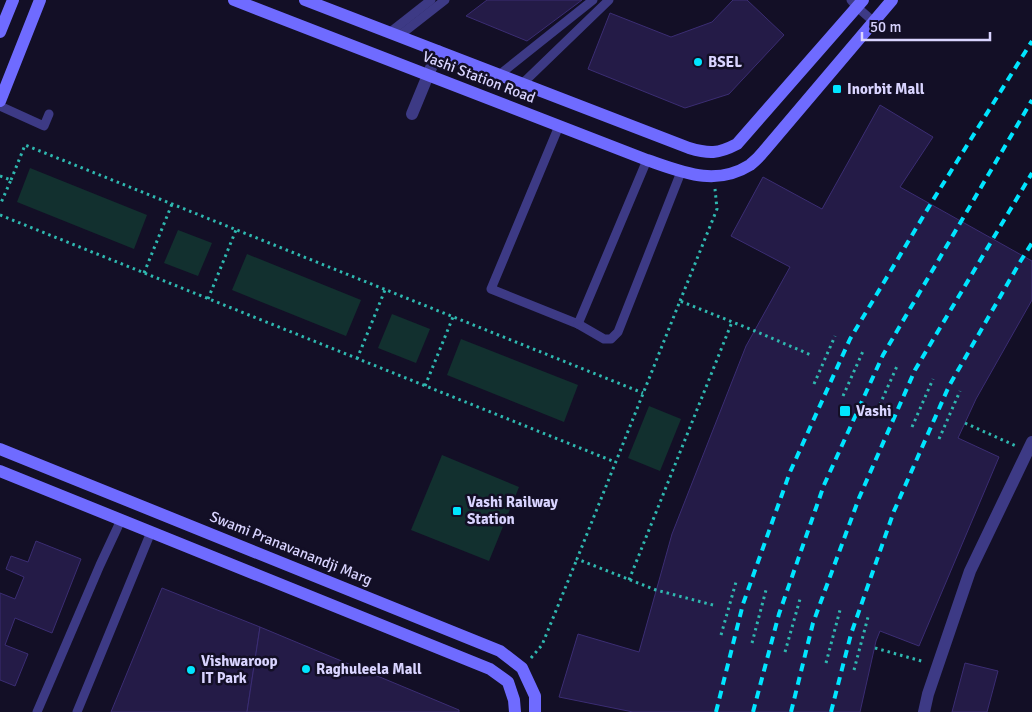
<svg xmlns="http://www.w3.org/2000/svg" width="1032" height="712" viewBox="0 0 1032 712" font-family="Signika,sans-serif">
  <style>
    .green { fill: #12302f }
    .building { fill: #241b47; stroke: #3b2d73 }
    .lines { fill: none; stroke-linecap: round; stroke-linejoin: round }
    .path { stroke: #2fb8b0; stroke-width: 3; stroke-dasharray: 2.5 4; stroke-linecap: butt }
    .lane { stroke: #3d3a85; stroke-width: 9 }
    .street { stroke: #3d3a85; stroke-width: 12 }
    .secondary { stroke: #6f6bff; stroke-width: 12 }
    .rail { stroke: #00e5ff; stroke-width: 4; stroke-dasharray: 8 6; stroke-linecap: butt }
    .poi-dot { fill: #00e5ff; stroke: #130f26; stroke-width: 2 }
    .labels { text-anchor: middle; stroke-width: 5; stroke-linejoin: round; paint-order: stroke }
    .poi-label { font-size: 15px; font-weight: bold; fill: #d9d4ff; stroke: #130f26; text-anchor: start }
    .street-label { font-size: 15px; fill: #d9d4ff; stroke: #130f26 }
  </style>
  <rect width="100%" height="100%" fill="#130f26"/>
  <g class="green">
    <path d="M30 168 147 215 134 249 17 202Z"/>
    <path d="M178 230 212 243 198 276 164 263Z"/>
    <path d="M247 254 361 300 346 336 232 290Z"/>
    <path d="M392 314 430 329 416 363 378 348Z"/>
    <path d="M461 339 578 385 564 422 447 375Z"/>
    <path d="M649 406 681 419 660 471 628 458Z"/>
    <path d="M442 455 519 487 489 561 411 530Z"/>
  </g>
  <g class="building">
    <path d="M487 0H582L527 41 466 16Z"/>
    <path d="M733 0H747L784 35 729 94 685 108 588 69 610 13 671 37 712 22Z"/>
    <path d="M880 105 933 137 900 187 1032 261V300L976 399 958 438 999 457 919 646 880 631 876 641 860 712H633L559 697 578 634 639 652 672 534 746 346 790 267 731 236 763 177 822 209Z"/>
    <path d="M36 541 81 559 52 633 15 618 5 645 28 654 15 686 0 680V593L15 599 24 577 6 569 11 556 28 562Z"/>
    <path d="M162 588 260 627 247 712H111Z"/>
    <path d="M260 627 459 710V712H247Z"/>
    <path d="M965 663 998 671 987 712H952Z"/>
  </g>
  <g class="lines">
    <g class="path">
      <path d="M0 176 11 180 0 205"/>
      <path d="M11 180 25 145 643 393"/>
      <path d="M0 215 615 462"/>
      <path d="M144 273 172 204"/>
      <path d="M208 299 236 230"/>
      <path d="M680 301 717 209 715 189"/>
      <path d="M357 359 385 290"/>
      <path d="M814 384 835 336"/>
      <path d="M425 386 453 317"/>
      <path d="M843 396 864 349"/>
      <path d="M877 411 898 364"/>
      <path d="M965 423 1016 446"/>
      <path d="M912 427 933 379"/>
      <path d="M939 439 960 391"/>
      <path d="M629 580 732 322"/>
      <path d="M713 605 656 590 577 559 680 301 755 331 811 355"/>
      <path d="M721 635 736 582"/>
      <path d="M752 643 766 590"/>
      <path d="M875 648 925 662"/>
      <path d="M785 652 800 599"/>
      <path d="M531 658 542 645 577 559"/>
      <path d="M826 663 840 610"/>
      <path d="M854 670 868 617"/>
    </g>
    <g class="lane">
      <path d="M851 0 857 7 874 22"/>
      <path d="M389 33 431 0"/>
      <path d="M399 36 445 0"/>
      <path d="M499 75 593 0"/>
      <path d="M522 84 609 0"/>
      <path d="M0 106 44 126 49 114"/>
      <path d="M559 126 491 289 578 324 647 160"/>
      <path d="M578 324 604 339H611L618 332 681 172"/>
      <path d="M37 712 100 565 121 520"/>
      <path d="M77 712 151 532"/>
    </g>
    <g class="street">
      <path d="M412 114 438 51"/>
      <path d="M924 712 928 694 970 571 1032 442"/>
    </g>
    <g class="secondary">
      <path d="M234 0 647 160C682 172 715 187 750 165 755 161 760 156 764 151L892 0"/>
      <path d="M305 0 689 148C709 154 718 154 737 144L863 0"/>
      <path d="M0 32 13 0"/>
      <path d="M0 101 40 0"/>
      <path d="M0 449 500 651 522 668 535 696V712"/>
      <path d="M0 471 490 669 508 682 514 700 515 712"/>
    </g>
    <g class="rail">
      <path d="M716 712 743 604 790 472 850 339 933 200 1032 41"/>
      <path d="M753 712 779 614 824 485 883 355 1032 100"/>
      <path d="M791 712 813 623 859 498 915 370 1032 173"/>
      <path d="M831 712 851 634 894 511 949 386 1020 262 1032 243"/>
    </g>
  </g>
  <g class="poi-dot">
    <circle cx="698" cy="62" r="5"/>
    <rect x="832" y="84" width="10" height="10" rx="2.5"/>
    <rect x="839" y="405" width="12" height="12" rx="2.5"/>
    <rect x="452" y="506" width="10" height="10" rx="2.5"/>
    <circle cx="306" cy="669" r="5"/>
    <circle cx="191" cy="670" r="5"/>
  </g>
  <g class="labels">
    <g class="poi-label">
      <text x="708" y="67">BSEL</text>
      <text x="847" y="94">Inorbit Mall</text>
      <text x="856" y="416">Vashi</text>
      <text x="467" y="507">Vashi Railway<tspan x="467" dy="17">Station</tspan></text>
      <text x="201" y="666">Vishwaroop<tspan x="201" dy="17">IT Park</tspan></text>
      <text x="316" y="674">Raghuleela Mall</text>
    </g>
    <g class="street-label">
      <text transform="translate(479 77) rotate(21)" y="5">Vashi Station Road</text>
      <text transform="translate(291 548) rotate(22)" y="5">Swami Pranavanandji Marg</text>
    </g>
  </g>
  <path d="M862 32v8h128v-8" fill="none" stroke="#d9d4ff" stroke-width="2.5"/>
  <text x="870" y="32" font-size="15" fill="#d9d4ff" stroke="#130f26" stroke-width="4" paint-order="stroke">50 m</text>
</svg>
